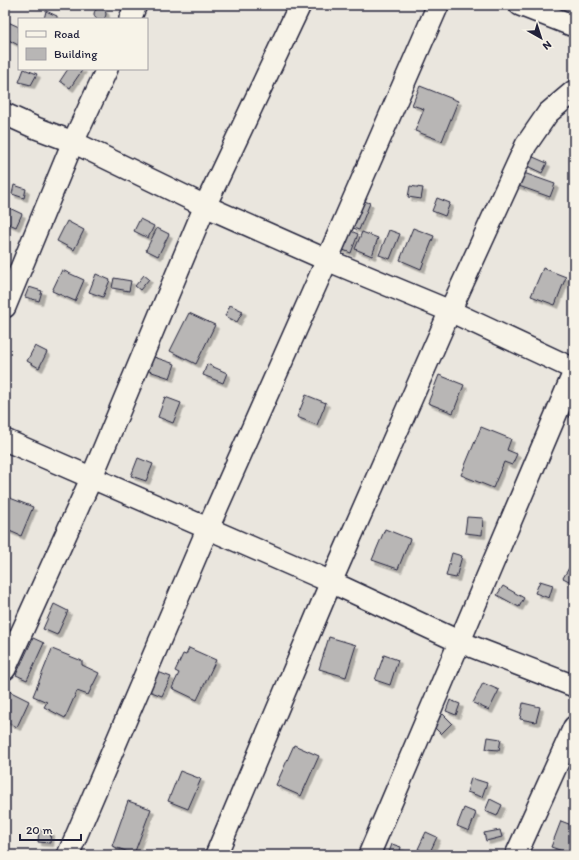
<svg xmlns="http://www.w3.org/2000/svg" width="579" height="860" viewBox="0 0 579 860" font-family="Itim,sans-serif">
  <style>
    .building { fill: #b8b6b5; stroke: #22223b; filter: url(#shadow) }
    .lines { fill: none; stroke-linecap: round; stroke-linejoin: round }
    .minor-casing { stroke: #22223b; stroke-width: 24 }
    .minor { stroke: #f7f3e8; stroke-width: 21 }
  </style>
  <defs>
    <filter id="shadow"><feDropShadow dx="3.5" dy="3.5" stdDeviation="0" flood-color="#0004"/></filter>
  </defs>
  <rect width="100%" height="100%" fill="#eae6de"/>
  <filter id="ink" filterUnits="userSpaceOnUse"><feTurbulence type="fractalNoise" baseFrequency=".025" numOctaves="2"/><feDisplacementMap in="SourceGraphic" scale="8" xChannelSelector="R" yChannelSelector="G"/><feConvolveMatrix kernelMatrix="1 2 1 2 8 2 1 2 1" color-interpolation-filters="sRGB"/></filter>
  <g filter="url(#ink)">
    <g class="building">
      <circle cx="100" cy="14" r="6"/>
      <path d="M46 11 57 16V19H44Z"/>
      <path d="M8 22 19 27V42L18 45 5 38V27Z"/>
      <path d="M24 69 37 74 31 85 19 82Z"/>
      <path d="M68 69H83L70 88 60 81Z"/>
      <path d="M420 86 458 101 442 141 415 131 424 109 412 105Z"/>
      <path d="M531 156 547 163 542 173 527 166Z"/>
      <path d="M521 172 555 184 550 197 516 185Z"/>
      <path d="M14 185 26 189 24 198 12 194Z"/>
      <path d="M410 186 423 188 421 199 408 197Z"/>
      <path d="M437 198 450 203 445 216 432 211Z"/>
      <path d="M364 201 370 203 359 230 353 228Z"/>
      <path d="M5 206 22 214 16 227 5 222Z"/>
      <path d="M140 219 154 226 148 238 134 231Z"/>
      <path d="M67 221 84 230 74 250 57 241Z"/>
      <path d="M157 228 169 234 158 256 146 250Z"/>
      <path d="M413 228 434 236 421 269 400 260Z"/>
      <path d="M346 229 358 234 351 253 338 248Z"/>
      <path d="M389 230 400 234 390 259 379 255Z"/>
      <path d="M362 232 378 238 372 256 355 249Z"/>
      <path d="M543 268 566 277 555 305 531 296Z"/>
      <path d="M62 270 84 280 75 301 52 291Z"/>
      <path d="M96 274 110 280 103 297 89 292Z"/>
      <path d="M144 275 149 279 140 290 135 286Z"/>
      <path d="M114 278 131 281 129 291 112 288Z"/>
      <path d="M29 287 42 291 39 301 25 297Z"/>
      <path d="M230 305 243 311 237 322 225 316Z"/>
      <path d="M189 313 215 325 196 364 170 351Z"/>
      <path d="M35 346 47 352 39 368 27 361Z"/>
      <path d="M151 356 175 364 170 378 146 370Z"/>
      <path d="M207 364 227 373 223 383 203 375Z"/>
      <path d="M439 375 464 385 453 413 428 403Z"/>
      <path d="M306 395 326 403 317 425 297 417Z"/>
      <path d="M165 397 181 403 173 423 158 417Z"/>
      <path d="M574 402V418L569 417Z"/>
      <path d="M481 427 511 439 507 450 517 454 512 465 504 462 493 488 461 475Z"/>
      <path d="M138 458 153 464 146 481 131 476Z"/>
      <path d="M5 496 33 507 21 536 5 529Z"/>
      <path d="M467 517 483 518 482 535 465 533Z"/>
      <path d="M385 529 410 539 398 569 372 560Z"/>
      <path d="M452 553 462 556 456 578 446 576Z"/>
      <path d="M572 563 574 565 573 583 563 578Z"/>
      <path d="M540 581 553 585 549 598 535 593Z"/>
      <path d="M503 586 524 598 519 607 497 595Z"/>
      <path d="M54 604 68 611 57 635 43 629Z"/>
      <path d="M329 637 356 645 346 677 319 669Z"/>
      <path d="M33 638 44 643 27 680 16 675Z"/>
      <path d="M189 648 216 660 197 700 172 688 179 673 175 671 183 654 186 655Z"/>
      <path d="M52 649 82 661V665L99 673 88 695 77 691 65 718 44 707 47 702 33 696Z"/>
      <path d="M384 655 398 660 390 685 375 680Z"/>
      <path d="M158 672 171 677 162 696 149 691Z"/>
      <path d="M483 683 499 690 489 710 473 703Z"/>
      <path d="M9 691 29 701 17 727 5 721V699Z"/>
      <path d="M450 700 460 704 456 715 446 711Z"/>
      <path d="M523 703 540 707 536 722 520 719Z"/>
      <path d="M443 714 452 723 441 734 432 725Z"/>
      <path d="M488 737 501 739 499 750 486 749Z"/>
      <path d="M294 745 319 756 301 796 276 785Z"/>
      <path d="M180 771 201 779 188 809 168 801Z"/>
      <path d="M471 778 487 783 482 797 467 792Z"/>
      <path d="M490 799 502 805 497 816 485 811Z"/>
      <path d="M128 801 151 809 134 854 112 846Z"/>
      <path d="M464 808 476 813 469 831 457 826Z"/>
      <path d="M561 821 574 826V855L551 847Z"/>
      <path d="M39 830 51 832 50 843 38 842Z"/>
      <path d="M500 830 502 837 486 841 484 833Z"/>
      <path d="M426 832 437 837 429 854 418 849Z"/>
      <path d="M392 844 401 847 399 855H388Z"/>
    </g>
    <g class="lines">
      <g class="minor-casing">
        <g id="minor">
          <path d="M520 5 574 26"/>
          <path d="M130 19 136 5"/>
          <path d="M5 114 36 128 73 142 205 206 327 260 450 311 574 369"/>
          <path d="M5 307 73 142 107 69"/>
          <path d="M5 440 331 582 460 642 574 686"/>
          <path d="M5 669 91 479 205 206 300 5"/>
          <path d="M68 855 208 528 327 260 438 5"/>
          <path d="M216 855 331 582 450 311 526 145 548 113 574 91"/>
          <path d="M369 855 574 372"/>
          <path d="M516 855 574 727"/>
        </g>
      </g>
      <use href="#minor" class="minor"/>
    </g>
  </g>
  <rect width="579" height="860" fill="none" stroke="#f7f3e8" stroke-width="20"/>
  <rect x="10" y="10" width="559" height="840" fill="none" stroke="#22223b" stroke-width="1.5" filter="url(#ink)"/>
  <rect x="18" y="18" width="130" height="52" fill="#f7f3e8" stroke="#a29fa3"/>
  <rect x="26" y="31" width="20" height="6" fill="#f7f3e8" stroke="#a29fa3"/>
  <text x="54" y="38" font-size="12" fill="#22223b">Road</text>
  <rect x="26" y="48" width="20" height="12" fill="#b8b6b5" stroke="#a29fa3"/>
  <text x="54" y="58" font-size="12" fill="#22223b">Building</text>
  <g transform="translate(541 38) rotate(141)" stroke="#f7f3e8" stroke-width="3" paint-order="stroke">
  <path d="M0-3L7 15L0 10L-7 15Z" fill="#22223b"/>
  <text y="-6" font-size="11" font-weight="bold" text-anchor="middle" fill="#22223b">N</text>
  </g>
  <path d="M20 834v6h61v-6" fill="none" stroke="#22223b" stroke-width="2"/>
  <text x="26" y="834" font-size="12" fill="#22223b" stroke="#f7f3e8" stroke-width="3" paint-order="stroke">20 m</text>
</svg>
